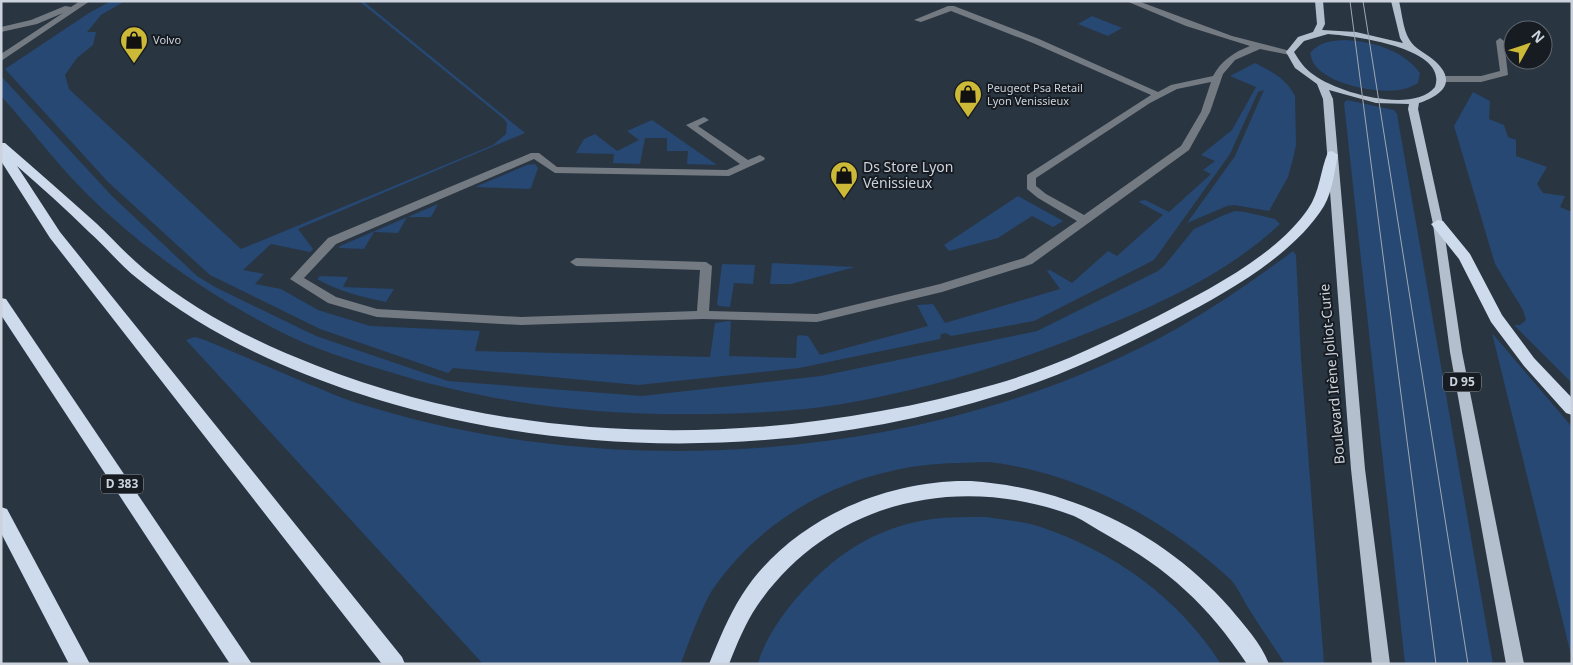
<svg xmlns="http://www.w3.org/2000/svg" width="1573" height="665" viewBox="0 0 1573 665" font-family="'Noto Sans',sans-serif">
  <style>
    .green { fill: #264872 }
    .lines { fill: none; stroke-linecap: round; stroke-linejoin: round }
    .minor { fill: #747a81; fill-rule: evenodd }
    .major { fill: #b4bfce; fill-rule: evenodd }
    .highway { fill: #cddbed; fill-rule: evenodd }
    .tram { stroke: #a0a8b3; stroke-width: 1 }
    .labels { text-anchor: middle; stroke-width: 4; stroke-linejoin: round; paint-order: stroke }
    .far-poi-label { font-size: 11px; fill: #ccd3dc; stroke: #171c22; text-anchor: start }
    .shield { fill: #171c22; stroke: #969ca4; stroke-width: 1 }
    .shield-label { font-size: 12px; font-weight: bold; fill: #ccd3dc }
    .poi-label { font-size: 14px; fill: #ccd3dc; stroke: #171c22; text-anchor: start }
    .street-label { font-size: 14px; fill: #ccd3dc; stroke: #171c22 }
  </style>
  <rect width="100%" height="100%" fill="#2a3542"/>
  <g class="green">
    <path d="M111 1H125L101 15 87 32H96L93 45 77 58 65 75 69 89 241 249 493 145 506 134 507 123 504 119 359 1H363L525 133 298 229 313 249 310 252 271 244 243 270 264 274 255 284 281 289 318 310 370 326 480 331 475 351 710 357 715 323 729 321 731 322 729 356 796 358 797 337 799 335 808 336 820 355 928 326 917 305 933 304 945 323 1060 289 1047 271 1050 270 1072 283 1108 251 1117 256 1163 215 1139 202 1140 201 1145 200 1169 212 1211 174 1203 170 1215 161 1201 155 1232 130 1256 87 1230 76 1255 63C1271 71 1287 79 1295 96L1296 145 1293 159 1288 177 1269 211 1234 205 1227 206 1187 223 1235 156 1264 90 1258 92 1230 154 1154 260 1034 321 951 336 946 333 941 334 940 339 799 368 638 385 453 368 448 373 320 329 210 275 108 182 5 69 89 13Z"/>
    <path d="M1092 16 1122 28 1108 36 1078 24Z"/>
    <path d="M1346 40C1374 42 1403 50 1420 73L1418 83C1414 85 1409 88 1404 89 1381 95 1328 85 1314 64 1312 61 1311 56 1310 53 1321 41 1331 41 1346 40Z"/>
    <path d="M1 76 112 196 197 276 215 287 316 336 448 381 642 396 821 376 1037 331 1158 271 1164 266 1194 229 1224 215 1235 211 1245 212 1275 219 1280 224C1228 273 1160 304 1095 330 1014 363 929 389 842 404 793 412 742 414 692 414 586 415 484 402 383 370 349 360 315 349 283 333 213 298 147 252 91 198 59 167 31 129 1 96Z"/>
    <path d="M1473 92 1490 101 1489 119 1504 125 1508 137 1516 140V156L1547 167 1537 184 1543 193 1565 196 1560 207 1572 212V383L1514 325H1520L1526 320 1523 310 1495 264 1454 126Z"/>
    <path d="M1347 100 1394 110 1397 114 1493 664H1405L1344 103Z"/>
    <path d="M652 120 717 165 687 164 688 151H667V138H645L640 164 613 163 614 154 576 153 584 139 595 134 617 151 639 140 627 131Z"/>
    <path d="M535 164 538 168 531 188 528 189 475 187 527 165Z"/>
    <path d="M1018 196 1063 221 1053 227 1032 216 998 238 949 251 944 245Z"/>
    <path d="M438 204 431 217H407L398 233 374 232 364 249 339 248 340 246Z"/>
    <path d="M1293 251 1296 255 1301 359 1324 664H1285C1273 645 1260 627 1249 609 1243 600 1238 587 1230 579 1166 520 1084 476 997 463 985 461 971 463 959 463 862 464 768 509 713 589 703 604 687 646 681 664H483L186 340 195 337 205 340C238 354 272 368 306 383 322 389 338 397 354 402 614 486 938 462 1178 328 1218 305 1256 279 1293 251Z"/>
    <path d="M772 263 855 267 791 284H770Z"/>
    <path d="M722 264 755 265 753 284 734 283 730 307 719 306 717 304Z"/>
    <path d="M320 276 348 277 343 287 394 289 386 302C362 297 338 291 317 279Z"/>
    <path d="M1492 333 1572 427V659Z"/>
    <path d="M986 517C1003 520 1022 521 1038 526 1113 551 1178 597 1221 664H758C762 645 781 616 794 601 831 557 874 527 932 519 949 517 968 517 986 517Z"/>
  </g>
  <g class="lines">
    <g class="minor">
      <path d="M80 1H90L1 61V54L63 13 37 24 1 32V27L31 20 65 6 71 7Z"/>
      <path d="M1126 1H1138L1232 36 1294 52 1290 55 1260 49 1235 60 1223 74 1210 112 1189 150 1032 264 942 292 817 322 703 319 521 325 377 317 328 303 290 279 328 238 531 153H539L557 167 727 170 740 164 686 125 704 117 709 120 698 126 748 160 760 155 765 158 764 160 729 176 555 173 534 159 336 244 304 278 336 297 377 309 521 317 697 311 700 270 576 266 570 262 576 258 706 262 712 266 709 311 817 314 940 284 1024 258 1077 221 1038 198 1027 189V175L1151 95 1033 43 951 11 921 22 914 20 948 6H954L1039 39 1158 92 1171 85 1213 76C1221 61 1234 52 1250 46L1186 26ZM1211 82 1201 112 1181 146 1084 215 1046 194 1036 186V178L1150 103 1177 89Z"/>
      <path d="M1500 38 1504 41 1508 75 1481 82H1442L1438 79 1442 76H1481L1500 71 1496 41Z"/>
    </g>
    <path class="major" d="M1315 1H1323L1325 24 1322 30 1356 32 1403 43 1400 38 1391 1H1399C1402 13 1403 29 1409 39 1415 50 1427 53 1436 62 1458 83 1440 96 1419 103L1418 109 1443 224 1462 352 1524 664H1506L1450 352 1433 224 1408 109 1409 104 1376 103 1329 90 1333 99 1365 469 1390 664H1372L1351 469 1323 99 1317 84 1295 68 1286 52 1298 37 1313 32 1317 24ZM1328 34C1352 36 1449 47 1435 87 1413 114 1338 93 1314 75 1305 69 1300 62 1294 52L1304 41Z"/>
    <g class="highway">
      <path d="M1 143H5C36 170 66 196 96 223 112 238 127 255 145 270 195 311 255 342 315 365 529 450 778 447 996 384 1052 368 1104 343 1156 317 1206 291 1276 256 1308 209 1320 192 1320 171 1328 152L1332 151 1338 155C1334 172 1333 190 1324 206 1294 255 1226 293 1176 319 1120 348 1064 375 1003 394 797 459 564 461 357 393 280 368 202 331 138 279 120 265 106 247 89 232 66 209 41 187 17 166L60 232 402 657 405 664H382L50 238 1 161Z"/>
      <path d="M1438 220 1443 221 1470 254 1502 315 1534 358 1572 398V415L1566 413 1524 366 1491 322 1459 259 1431 224Z"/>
      <path d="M1 298 6 299 252 664H230L1 315Z"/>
      <path d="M971 481C1071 488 1164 533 1230 608 1244 625 1261 643 1269 664H1247C1208 605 1168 569 1107 535 1096 529 1085 521 1074 516 958 472 829 501 757 606 745 624 737 644 729 664H709C719 640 728 617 742 595 789 521 885 479 971 481Z"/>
      <path d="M1 507 7 509 90 664H69L1 533Z"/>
    </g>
    <g class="tram">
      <path d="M1350 1 1436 664"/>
      <path d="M1363 1 1468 664"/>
    </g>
  </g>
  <defs>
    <g id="shop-pin" transform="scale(1.4375)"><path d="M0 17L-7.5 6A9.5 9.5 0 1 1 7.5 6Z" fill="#cdb938" stroke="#171c22"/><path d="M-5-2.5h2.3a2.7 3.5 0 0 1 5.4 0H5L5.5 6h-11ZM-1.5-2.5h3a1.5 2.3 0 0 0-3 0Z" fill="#111"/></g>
  </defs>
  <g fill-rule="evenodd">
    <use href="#shop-pin" x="134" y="40"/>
    <use href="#shop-pin" x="968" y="94"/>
    <use href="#shop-pin" x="844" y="175"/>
  </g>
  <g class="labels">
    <g class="far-poi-label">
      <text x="153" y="44">Volvo</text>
      <text x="987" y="92">Peugeot Psa Retail<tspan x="987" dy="13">Lyon Venissieux</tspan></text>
    </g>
    <g class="shield">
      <rect x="1443" y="372.5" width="38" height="19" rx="4"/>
      <rect x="101" y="474.5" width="42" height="19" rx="4"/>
    </g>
    <g class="shield-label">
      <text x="1462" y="386">D 95</text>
      <text x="122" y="488">D 383</text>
    </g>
    <g class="poi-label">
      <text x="863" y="172">Ds Store Lyon<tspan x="863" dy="16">Vénissieux</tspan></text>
    </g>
    <g class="street-label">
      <text transform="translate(1332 374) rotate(-95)" y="5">Boulevard Irène Joliot-Curie</text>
    </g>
  </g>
  <rect width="1573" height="665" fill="none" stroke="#ccd3dc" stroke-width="5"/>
  <g transform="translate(1528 45) rotate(50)"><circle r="24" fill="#171c22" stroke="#5f656c"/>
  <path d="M0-4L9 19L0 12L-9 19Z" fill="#cdb938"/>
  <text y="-8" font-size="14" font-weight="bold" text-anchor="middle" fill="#ccd3dc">N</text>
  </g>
</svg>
